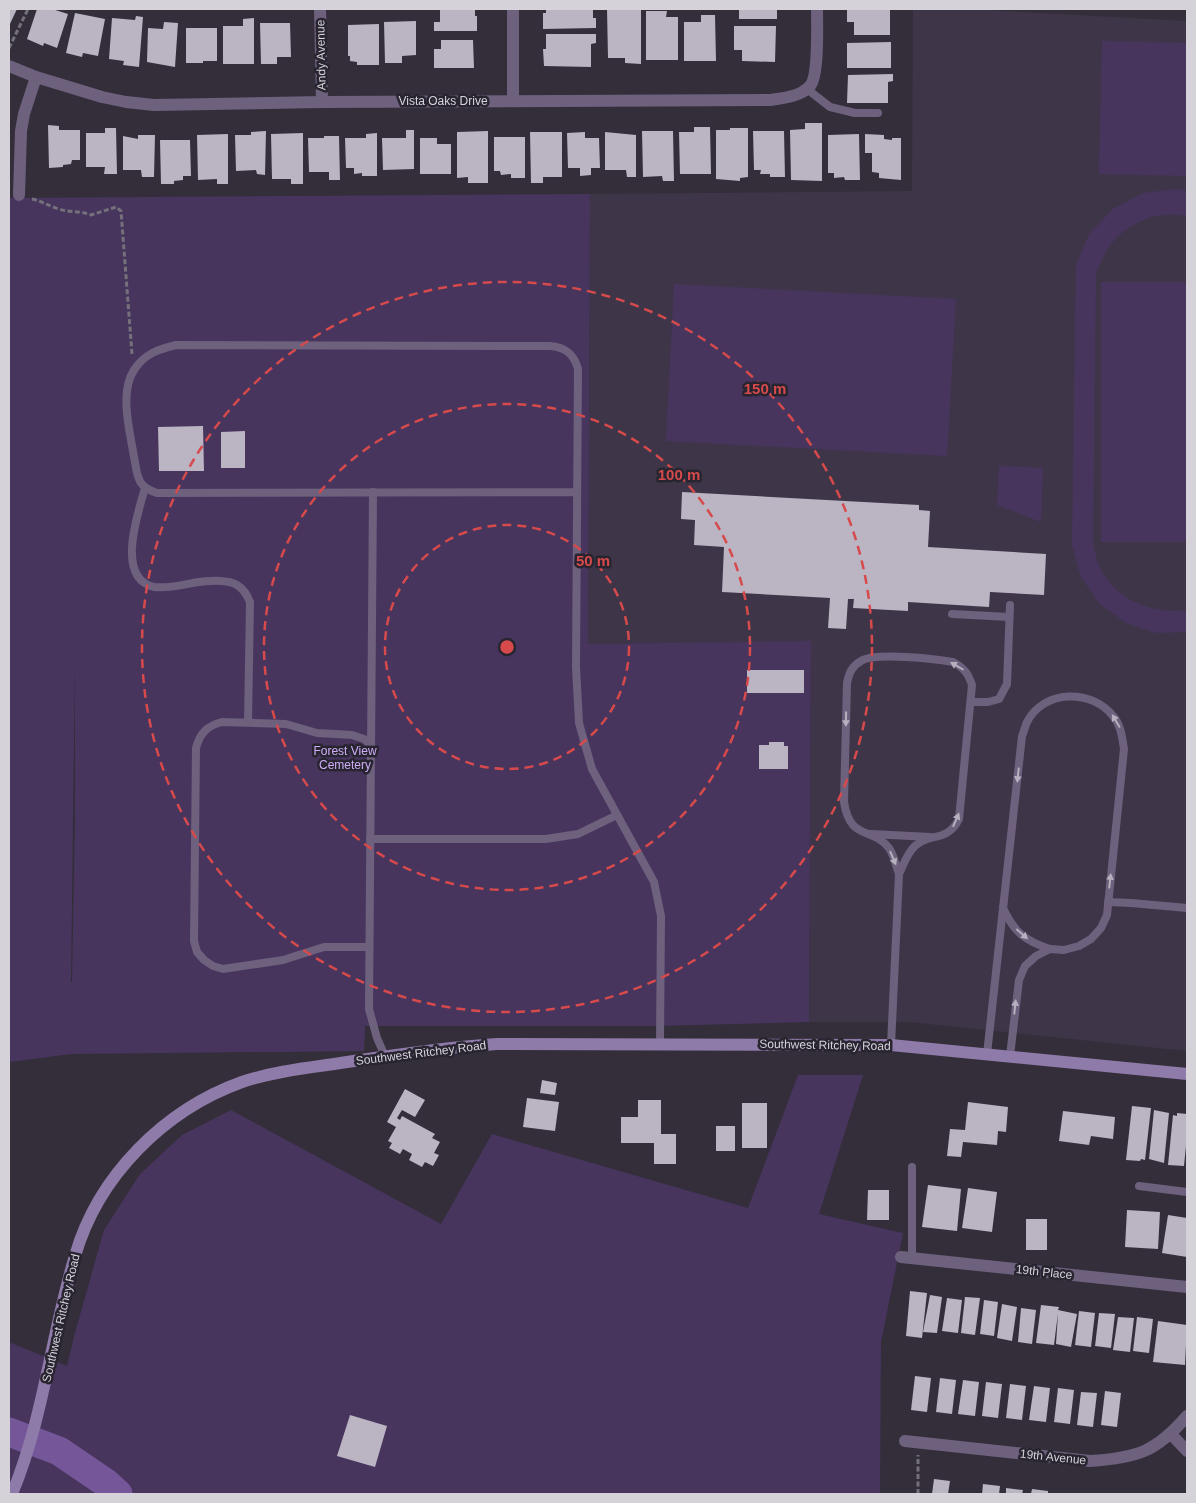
<svg xmlns="http://www.w3.org/2000/svg" width="1196" height="1503" viewBox="0 0 1196 1503" font-family="Helvetica,sans-serif">
  <style>
    .built { fill: #3e3648 }
    .green { fill: #47355e; fill-rule: evenodd }
    .lines { fill: none; stroke-linecap: round; stroke-linejoin: round }
    .river { stroke: #755799; stroke-width: 29 }
    .building { fill: #bab4c3 }
    .path { stroke: #75717b; stroke-width: 3; stroke-dasharray: 5 2.5; stroke-linecap: butt }
    .lane { stroke: #6d617e; stroke-width: 8 }
    .street { stroke: #6d617e; stroke-width: 12 }
    .secondary { stroke: #8f7ba9; stroke-width: 12 }
    .oneway { fill: #b6b0be }
    .ring { fill: none; stroke: #d64a4c; stroke-width: 2.5; stroke-dasharray: 9 6 }
    .labels { text-anchor: middle; stroke-width: 5; stroke-linejoin: round; paint-order: stroke }
    .street-label { font-size: 12px; fill: #d5d2da; stroke: #292530 }
    .park-label { font-size: 12px; fill: #ceaef8; stroke: #292530 }
    .centre { fill: #d64a4c; stroke: #292530; stroke-width: 2.5 }
    .ring-label { font-size: 15px; text-anchor: middle; font-weight: bold; fill: #d64a4c; stroke: #292530; stroke-width: 5; stroke-linejoin: round; paint-order: stroke }
  </style>
  <rect width="100%" height="100%" fill="#332e3a"/>
  <path class="built" d="M913 9H966L1187 21V1051L909 1022H809L811 642 588 644 590 194 912 191Z"/>
  <g class="green">
    <path d="M1102 41 1187 43V176L1099 174Z"/>
    <path d="M1177 189 1187 191V216C1156 210 1127 222 1108 248 1103 255 1100 265 1096 273L1093 545C1095 553 1097 561 1100 568 1115 600 1154 615 1187 610V632L1157 633 1126 623 1100 604 1081 577 1072 545 1076 265 1089 234 1113 209 1143 193Z"/>
    <path d="M590 194 588 644 811 641 809 1022 656 1026H365L364 1051 71 1054 10 1062 9 198ZM75 663V820L72 982H71Z"/>
    <rect x="1101" y="282" width="86" height="260"/>
    <path d="M674 284 956 299 947 456 666 441Z"/>
    <path d="M999 466 1043 468 1041 522 997 505Z"/>
    <path d="M798 1075H863L819 1214 903 1233 881 1342 880 1494H9V1342L67 1366 75 1333 104 1230 140 1174 182 1135 231 1110 441 1224 492 1134 748 1208Z"/>
  </g>
  <g class="lines">
    <path class="river" d="M9 1432 59 1451 106 1483 118 1494"/>
  </g>
  <g class="building">
    <path d="M9 9H17L9 26Z"/>
    <path d="M37 9H52L68 14 57 48 44 43 43 46 27 39Z"/>
    <path d="M440 9H475V16H477V31H434V22H440Z"/>
    <path d="M546 9H593V18H596V28L543 29V13H546Z"/>
    <path d="M607 9H641V64L625 63V58H608Z"/>
    <rect x="739" y="9" width="38" height="10"/>
    <path d="M847 9H890V35H854V22H847Z"/>
    <path d="M646 11H667L666 17H678V60H646Z"/>
    <path d="M75 13 105 19 98 56 83 53 82 57 66 53Z"/>
    <path d="M701 15H715L716 61H684V22H701Z"/>
    <path d="M136 16 143 17 139 67 123 65 124 61 109 59 112 18 135 20Z"/>
    <path d="M254 18V64H223V26H243V19Z"/>
    <path d="M416 21V55L402 56V63H385L384 22Z"/>
    <path d="M164 22 178 23 175 67 147 62 148 28 163 29Z"/>
    <path d="M260 23H290L291 57H277V64H261Z"/>
    <path d="M379 24V65H357V62L350 61V56H348V25Z"/>
    <path d="M734 26H776L775 62 742 61V50H734Z"/>
    <path d="M186 28H217V61H203V63H186Z"/>
    <path d="M546 34H596V43L591 44V67L544 66 543 49H546Z"/>
    <path d="M441 40H473L474 68H434V49H441Z"/>
    <path d="M891 42V68H847V43Z"/>
    <path d="M893 74V81L888 82V103H847L848 75Z"/>
    <path d="M805 123H822V181L791 180 790 130 805 129Z"/>
    <path d="M48 125 59 126V130H80V160H72L71 164 63 165V167L49 168Z"/>
    <path d="M694 127H710L711 174H680L679 132H694Z"/>
    <path d="M105 128H116L117 174H104L105 167H86V133H105Z"/>
    <path d="M730 128H748V177L740 178V181L716 179V130H730Z"/>
    <path d="M406 130H414V169L383 170 382 138H406Z"/>
    <path d="M266 131 265 175 257 174 256 170 236 171 235 135H251V132Z"/>
    <path d="M488 131V183H468V177L457 178V132Z"/>
    <path d="M642 131H673L674 181H663L662 176 643 177Z"/>
    <path d="M753 131H784L785 177H770V174H760L761 170H754Z"/>
    <path d="M530 132H562V177H543V183H531Z"/>
    <path d="M585 132V138H599L600 168H591V175L580 176V168H568L567 133Z"/>
    <path d="M605 132 636 135V177H627L626 170H605Z"/>
    <path d="M303 133V184H291V179H272L271 134Z"/>
    <path d="M377 133V176H362V173L354 174V168H346L345 138H366V134Z"/>
    <path d="M228 134V184H217V179L198 180 197 135Z"/>
    <path d="M859 134 860 180H845L844 177 834 178V173H828V135Z"/>
    <path d="M865 134 884 135V139L892 140V138H901V180L879 178V173L872 172V153H865Z"/>
    <path d="M138 135H155L154 177H142L141 170H123V136L138 139Z"/>
    <path d="M324 136H339L340 180H329V172H309L308 138H324Z"/>
    <path d="M494 137H525V178H511V174L501 175 500 171H494Z"/>
    <path d="M420 138H437V144H451V174H420Z"/>
    <path d="M160 140H190L191 176H183V180L174 181V184H161Z"/>
    <path d="M203 426 204 471H159L158 427Z"/>
    <path d="M245 431V468H221V432Z"/>
    <path d="M682 492 919 505V510L930 511 928 547 1046 554 1044 595 990 592 989 607 908 602V611L853 608 854 599H848L846 629 828 628 830 598 722 592 724 547 694 545 695 520 681 519Z"/>
    <rect x="747" y="670" width="57" height="23"/>
    <path d="M769 742H784V746H788V769H759V745H769Z"/>
    <path d="M542 1080 557 1083 555 1095 540 1093Z"/>
    <path d="M405 1089 425 1100 415 1117 402 1110 397 1118 400 1120 402 1116 435 1134 432 1138 440 1142 434 1153 439 1155 433 1166 425 1162 422 1167 409 1160 412 1154 403 1149 400 1154 389 1148 392 1143 388 1141 396 1127 387 1122Z"/>
    <path d="M527 1098 559 1102 555 1131 523 1127Z"/>
    <path d="M638 1100H661V1134H676V1164H654V1143H621V1117H638Z"/>
    <path d="M968 1102 1008 1107 1006 1132 998 1131 997 1145 963 1142 961 1157 947 1156 950 1129 965 1130Z"/>
    <rect x="742" y="1103" width="25" height="45"/>
    <path d="M1132 1106 1151 1108 1145 1160 1141 1159 1140 1161 1126 1160Z"/>
    <path d="M1154 1110 1169 1113 1164 1163 1149 1159Z"/>
    <path d="M1063 1111 1115 1117 1113 1139 1091 1136 1089 1145 1059 1141Z"/>
    <path d="M1177 1113 1187 1114V1136L1184 1166 1168 1165 1173 1115 1177 1116Z"/>
    <rect x="716" y="1126" width="19" height="25"/>
    <path d="M928 1185 961 1189 957 1231 922 1227Z"/>
    <path d="M968 1188 997 1192 992 1232 962 1228Z"/>
    <path d="M868 1190H889V1220H867Z"/>
    <path d="M1127 1210 1160 1212 1158 1249 1125 1247Z"/>
    <path d="M1168 1215 1187 1218V1257L1162 1253Z"/>
    <rect x="1026" y="1219" width="21" height="31"/>
    <path d="M910 1291 927 1293 922 1338 906 1336Z"/>
    <path d="M930 1295 942 1297 937 1333 923 1332Z"/>
    <path d="M965 1297 980 1298 975 1335 961 1333Z"/>
    <path d="M947 1298 962 1300 958 1333 942 1331Z"/>
    <path d="M984 1300 998 1302 994 1336 980 1334Z"/>
    <path d="M1002 1304 1017 1307 1012 1341 997 1338Z"/>
    <path d="M1041 1305 1059 1307 1058 1310 1077 1314 1071 1347 1056 1344 1058 1313 1054 1345 1036 1343Z"/>
    <path d="M1021 1308 1036 1310 1032 1344 1018 1342Z"/>
    <path d="M1079 1311 1095 1313 1091 1347 1075 1345Z"/>
    <path d="M1099 1313 1115 1314 1111 1348 1095 1346Z"/>
    <path d="M1118 1317 1134 1318 1130 1352 1113 1350Z"/>
    <path d="M1137 1317 1153 1319 1149 1353 1133 1351Z"/>
    <path d="M1158 1321 1187 1325 1185 1365 1153 1362Z"/>
    <path d="M915 1376 931 1378 927 1412 911 1410Z"/>
    <path d="M940 1378 956 1380 952 1414 936 1412Z"/>
    <path d="M963 1380 979 1382 975 1416 958 1414Z"/>
    <path d="M986 1382 1002 1384 998 1418 982 1416Z"/>
    <path d="M1010 1384 1026 1386 1022 1420 1006 1418Z"/>
    <path d="M1034 1386 1050 1388 1046 1422 1029 1420Z"/>
    <path d="M1058 1388 1074 1390 1070 1424 1054 1422Z"/>
    <path d="M1105 1391 1121 1393 1117 1427 1101 1425Z"/>
    <path d="M1081 1392 1097 1393 1093 1427 1077 1425Z"/>
    <path d="M350 1415 387 1426 375 1467 337 1456Z"/>
    <path d="M934 1479 950 1481 948 1494H932Z"/>
    <path d="M983 1484 1000 1486 999 1494H982Z"/>
    <path d="M1006 1488 1023 1490 1022 1494H1006Z"/>
    <path d="M1032 1489 1048 1491V1494H1031Z"/>
  </g>
  <g class="lines">
    <g class="path">
      <path d="M9 48 28 9"/>
      <path d="M32 199C41 201 49 206 59 209 70 213 79 210 91 215L116 207 121 211 132 354"/>
      <path d="M918 1494V1455"/>
    </g>
    <g class="lane">
      <path d="M807 89 830 107 855 113H878"/>
      <path d="M145 488C138 513 115 578 154 587 168 589 185 584 199 582 210 581 227 579 237 585 244 589 247 595 250 602L248 722"/>
      <path d="M373 492 369 1009 377 1038 385 1056"/>
      <path d="M577 492 157 493C151 491 145 489 141 483 136 476 136 465 134 457 130 432 119 393 134 370 144 354 159 349 176 345L550 346C565 347 574 354 578 369L576 667 579 723 592 769 654 882 661 916 660 1044"/>
      <path d="M952 614 1009 617"/>
      <path d="M971 702H988L999 699 1007 684 1010 605"/>
      <path d="M871 834 930 837"/>
      <path d="M370 839H546L578 834 617 815"/>
      <path d="M1108 902 1131 903 1187 908"/>
      <path d="M1003 908C1014 932 1025 941 1050 949"/>
      <path d="M369 947H324L283 960 223 969 213 966 204 960 197 952 194 941 196 748C200 733 207 726 222 722L286 724 317 733 352 735 364 739 371 745"/>
      <path d="M891 1045 899 874C904 864 907 853 915 846 930 832 947 843 959 819L972 685C968 673 964 668 953 662 936 659 874 652 861 661 852 666 849 673 847 683L844 802C850 841 871 826 889 848 894 855 896 866 899 874"/>
      <path d="M987 1054 1022 736C1024 732 1025 726 1027 722 1044 689 1092 689 1113 716 1121 725 1122 737 1124 749L1107 915 1101 928 1091 939 1079 946 1064 950 1050 949 1036 956 1025 966 1019 980 1010 1056"/>
      <path d="M1139 1186 1187 1192"/>
      <path d="M912 1258V1167"/>
    </g>
    <g class="street">
      <path d="M320 9 322 102"/>
      <path d="M513 9V101"/>
      <path d="M9 66 36 77 102 97 126 102 154 105 322 102 770 100C783 98 800 97 810 86 819 76 817 24 817 9"/>
      <path d="M19 195 21 131 24 114 36 77"/>
      <path d="M901 1257 1187 1287"/>
      <path d="M1171 1434 1187 1451"/>
      <path d="M905 1441 1090 1461C1137 1458 1156 1452 1187 1416"/>
    </g>
    <path class="secondary" d="M12 1494C44 1417 51 1335 75 1256 98 1176 164 1110 242 1082 278 1070 317 1067 354 1061 401 1054 449 1047 497 1044L891 1045 1187 1074"/>
  </g>
  <defs><path id="oneway-solid" d="M-6-.8H1V-3.2L6.5 0L1 3.2V.8H-6Z" transform="scale(1.25)"/></defs>
  <g class="oneway">
    <use href="#oneway-solid" transform="translate(957 666) rotate(-150)"/>
    <use href="#oneway-solid" transform="translate(846 719) rotate(91)"/>
    <use href="#oneway-solid" transform="translate(1116 721) rotate(-121)"/>
    <use href="#oneway-solid" transform="translate(1018 775) rotate(96)"/>
    <use href="#oneway-solid" transform="translate(956 820) rotate(-66)"/>
    <use href="#oneway-solid" transform="translate(893 858) rotate(67)"/>
    <use href="#oneway-solid" transform="translate(1110 881) rotate(-84)"/>
    <use href="#oneway-solid" transform="translate(1022 934) rotate(41)"/>
    <use href="#oneway-solid" transform="translate(1015 1007) rotate(-84)"/>
  </g>
  <g class="ring">
    <circle cx="507" cy="647" r="122"/>
    <circle cx="507" cy="647" r="243"/>
    <circle cx="507" cy="647" r="365"/>
  </g>
  <g class="labels">
    <g class="street-label">
      <text transform="translate(321 55) rotate(-91)" y="4">Andy Avenue</text>
      <text x="443" y="105">Vista Oaks Drive</text>
      <text transform="translate(825 1045) rotate(1)" y="4">Southwest Ritchey Road</text>
      <text transform="translate(421 1053) rotate(-7)" y="4">Southwest Ritchey Road</text>
      <text transform="translate(1044 1272) rotate(6)" y="4">19th Place</text>
      <text transform="translate(61 1318) rotate(-77)" y="4">Southwest Ritchey Road</text>
      <text transform="translate(1053 1457) rotate(6)" y="4">19th Avenue</text>
    </g>
    <g class="park-label">
      <text x="345" y="755">Forest View<tspan x="345" dy="14">Cemetery</tspan></text>
    </g>
  </g>
  <circle cx="507" cy="647" r="8" class="centre"/>
  <g class="ring-label">
    <text x="765" y="394">150 m</text>
    <text x="679" y="480">100 m</text>
    <text x="593" y="566">50 m</text>
  </g>
  <rect width="1196" height="1503" fill="none" stroke="#d5d2da" stroke-width="20"/>
</svg>
